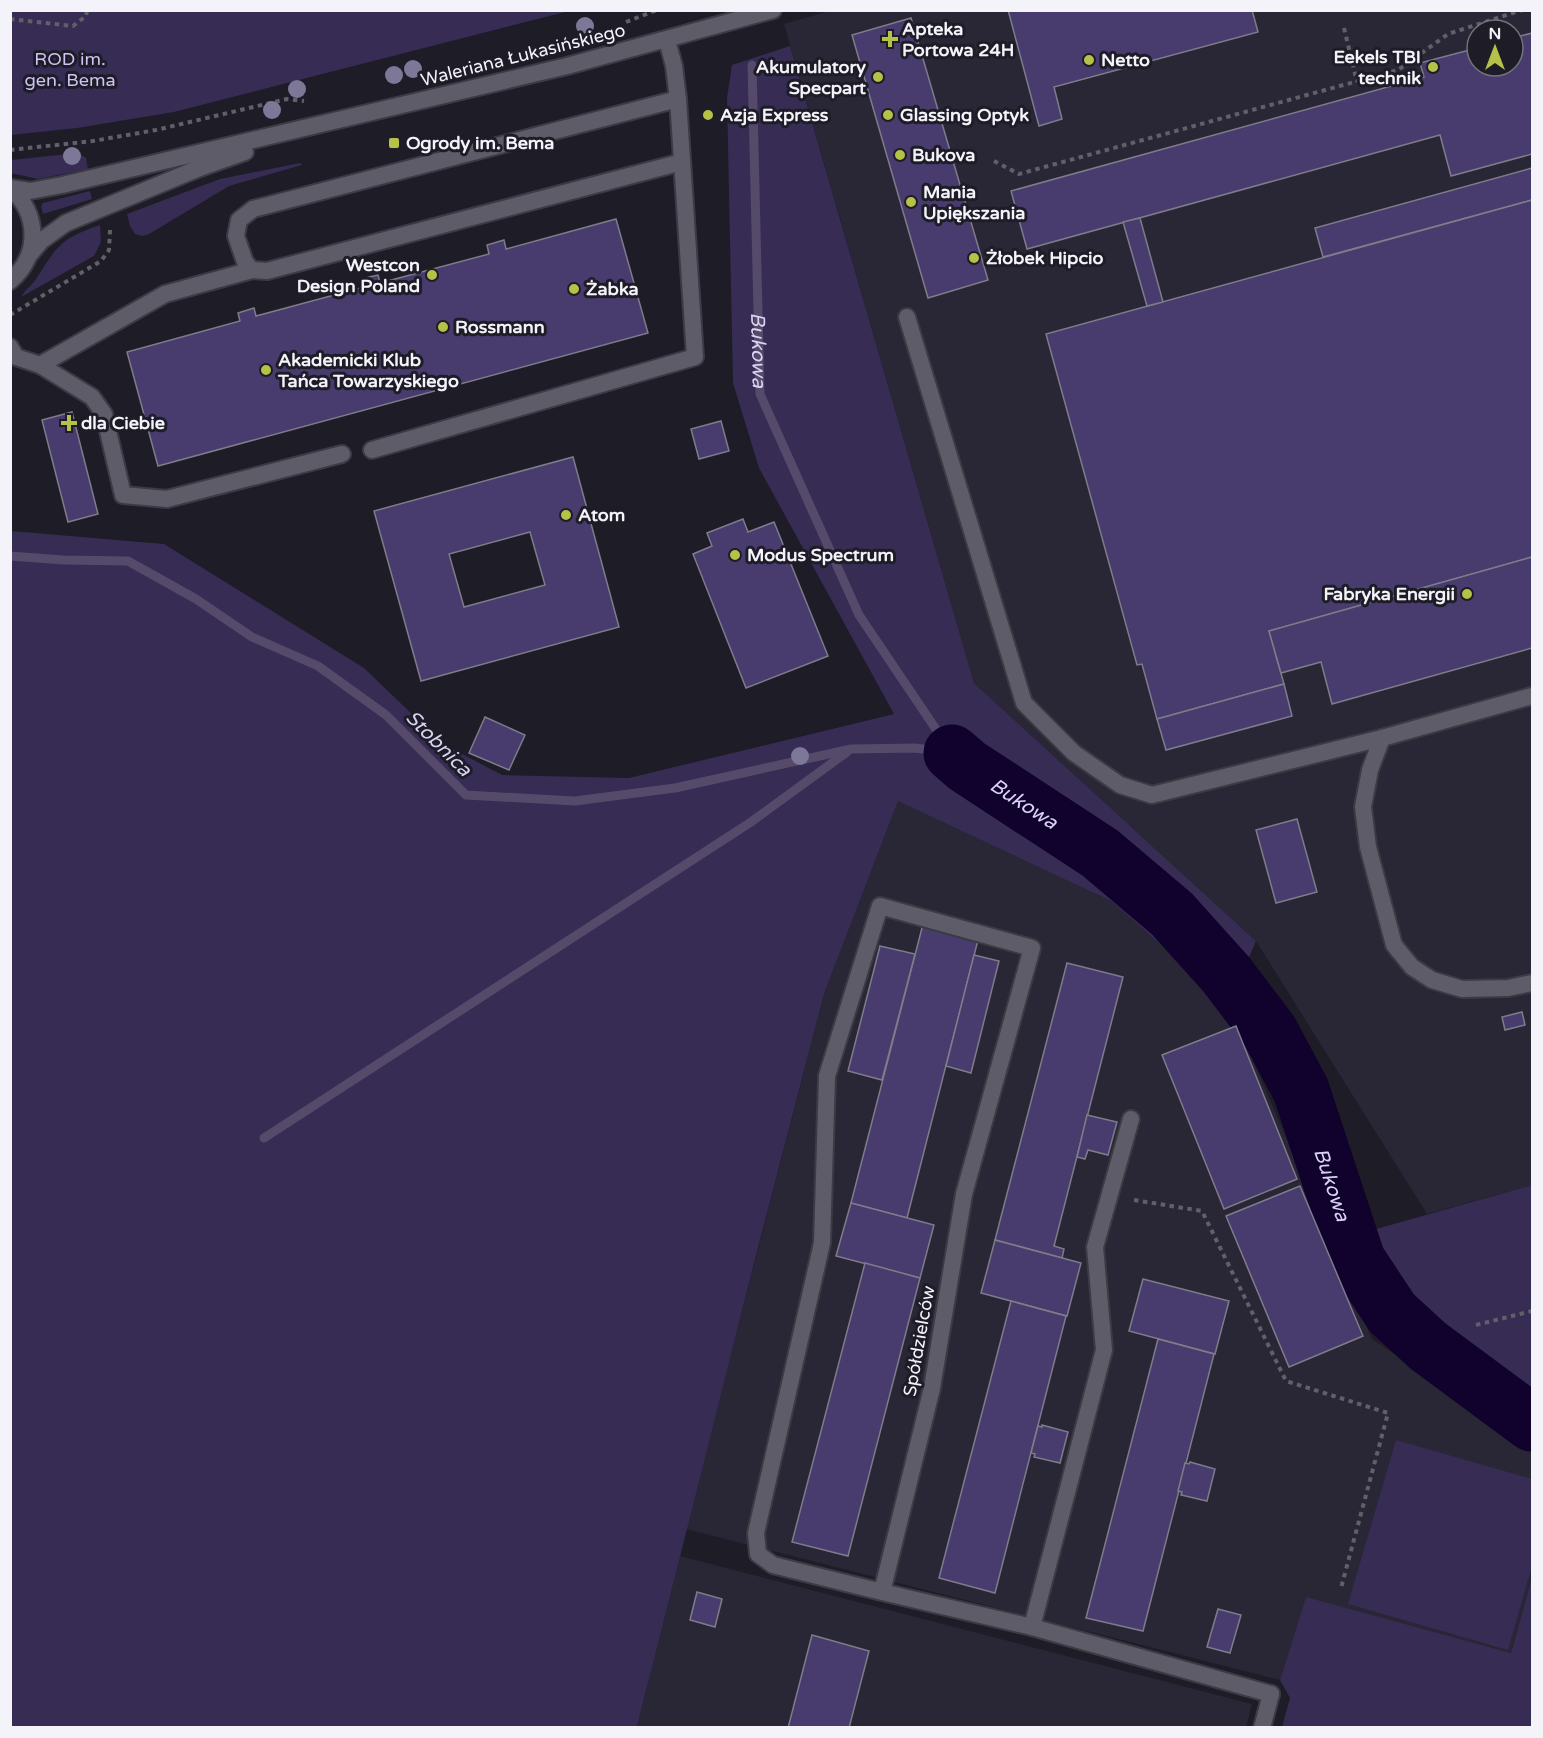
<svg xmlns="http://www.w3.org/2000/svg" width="1543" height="1738" viewBox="0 0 1543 1738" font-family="'Varela Round',sans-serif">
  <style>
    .built { fill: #292636; fill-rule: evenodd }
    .green { fill: #362c54 }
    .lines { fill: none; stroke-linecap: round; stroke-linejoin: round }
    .stream { stroke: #554a6a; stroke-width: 9 }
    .river { stroke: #11012d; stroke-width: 57 }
    .building { fill: #483b6d; stroke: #7e7c8a; stroke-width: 1.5; fill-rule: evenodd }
    .service-casing { stroke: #3c3a43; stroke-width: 20 }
    .minor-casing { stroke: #3c3a43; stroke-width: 20 }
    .tertiary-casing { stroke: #3c3a43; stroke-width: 20 }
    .path { stroke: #616069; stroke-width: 4; stroke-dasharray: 4.5 4.5; stroke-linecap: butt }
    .service { stroke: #5e5c69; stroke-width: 16 }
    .minor { stroke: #5e5c69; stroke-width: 16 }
    .tertiary { stroke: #5e5c69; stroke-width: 16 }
    .tree { fill: #7e7898 }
    .poi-dot { fill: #b6c148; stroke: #1e1c27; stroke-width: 2 }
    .labels { text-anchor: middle; stroke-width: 6; stroke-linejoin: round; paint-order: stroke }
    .poi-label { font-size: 18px; font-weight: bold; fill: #f4f3fa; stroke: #1e1c27; text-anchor: start }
    .street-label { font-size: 18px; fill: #f4f3fa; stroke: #1e1c27 }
    .park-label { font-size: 18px; fill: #cdc3f5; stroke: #1e1c27 }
    .water-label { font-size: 20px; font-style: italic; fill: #d8d2f3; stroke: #1e1c27 }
  </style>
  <rect width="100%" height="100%" fill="#1e1c27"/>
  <g class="built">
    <path d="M833 10 1532 11V1185L1427 1214 1256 941 974 683 784 24ZM1477 30H1513V66H1477Z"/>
    <path d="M898 800 1111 901 1229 1004 1372 1339 1532 1446V1577L1511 1653 1306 1598 1280 1680 686 1529 824 994Z"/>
    <path d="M680 1556 1252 1704 1246 1728H637Z"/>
  </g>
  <g class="green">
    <path d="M11 10H569V11L174 112 77 128 11 135Z"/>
    <path d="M790 46 974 683 1256 941 1229 1004 1111 901 898 801 824 994 759 1244 637 1727H11V531L164 544 364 668 443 744 502 775 629 778 894 714 759 468 733 383 727 98 732 65Z"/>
    <path d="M78 153 86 158 88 169 38 179 11 173V160Z"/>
    <path d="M300 163 302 165 229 186 149 234 142 236 135 234 130 226 127 214 220 179Z"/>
    <path d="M90 191 92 199 43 214 41 207 43 203Z"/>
    <path d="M100 225 101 242 94 256 21 297C25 290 31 286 36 279 58 245 60 239 100 225Z"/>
    <path d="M1532 1185V1408L1411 1317 1389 1288 1374 1263 1362 1233Z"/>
    <path d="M1396 1440 1532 1479V1566L1508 1650 1348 1604Z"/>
    <path d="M1532 1577V1727H1282L1290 1698 1280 1680 1306 1597 1511 1653Z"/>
  </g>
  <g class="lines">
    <g class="stream">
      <path id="s1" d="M752 65 760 394 859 615 952 753"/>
      <path d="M10 556 63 560 128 561 196 599 252 637 318 666 386 715 466 795 575 801 675 788 851 749 915 748 952 753"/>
      <path d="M264 1138 751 822 847 752"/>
    </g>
    <path class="river" id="s2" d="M952 753 967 766 1100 853 1172 914 1226 974 1270 1032 1301 1090 1357 1260 1392 1313 1428 1346 1532 1423"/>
  </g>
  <g class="building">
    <path d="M1008 10H1252L1258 32 1054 87 1062 119 1039 126Z"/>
    <path d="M911 18 988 280 928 298 852 35Z"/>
    <path d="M1532 33V154L1451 176 1440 135 1027 249 1011 191 1424 77 1420 63 1477 48V66H1513V38Z"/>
    <path d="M1532 168V200L1323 257 1315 228Z"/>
    <path d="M1532 200V557L1269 631 1284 684 1157 719 1142 664 1137 665 1046 334Z"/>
    <path d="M1140 218 1163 302 1147 306 1123 222Z"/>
    <path d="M616 219 648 333 158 466 127 352 240 321 238 313 254 308 256 316 364 287 361 279 378 275 380 283 489 254 487 245 504 240 506 249Z"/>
    <path d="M72 412 98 514 68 522 42 420Z"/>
    <path d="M721 421 729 451 699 459 691 429Z"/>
    <path d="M573 457 619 627 421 681 374 511ZM530 532 545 585 464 607 449 554Z"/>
    <path d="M743 519 748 532 774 522 828 656 746 688 693 554 712 546 707 533Z"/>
    <path d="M1532 557V648L1332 704 1321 662 1281 673 1269 631Z"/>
    <path d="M1284 684 1292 716 1166 750 1157 719Z"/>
    <path d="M485 717 525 735 509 770 469 753Z"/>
    <path d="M1297 819 1317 892 1276 903 1256 830Z"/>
    <path d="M923 924 978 940 907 1218 851 1203Z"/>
    <path d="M880 946 915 954 882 1080 848 1071Z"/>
    <path d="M974 955 999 961 971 1073 946 1066Z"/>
    <path d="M1067 963 1123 977 1054 1246 1064 1249 1062 1258 995 1240Z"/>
    <path d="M1522 1012 1525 1025 1505 1030 1502 1017Z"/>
    <path d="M1236 1026 1297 1179 1224 1209 1162 1055Z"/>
    <path d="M1087 1115 1117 1122 1108 1155 1088 1150 1085 1159 1077 1157Z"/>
    <path d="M1300 1186 1363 1336 1289 1367 1226 1216Z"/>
    <path d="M851 1203 934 1225 920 1278 836 1256Z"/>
    <path d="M995 1240 1081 1263 1067 1316 981 1293Z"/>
    <path d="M865 1263 920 1278 848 1556 792 1542Z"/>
    <path d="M1143 1279 1229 1301 1215 1354 1129 1331Z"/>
    <path d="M1011 1301 1066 1316 995 1593 939 1578Z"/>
    <path d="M1158 1339 1214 1354 1143 1631 1086 1618Z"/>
    <path d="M1042 1425 1068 1432 1060 1463 1034 1457 1035 1454 1031 1453 1038 1426 1042 1427Z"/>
    <path d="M1190 1462 1215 1469 1207 1501 1181 1495 1182 1492 1178 1491 1185 1463 1189 1464Z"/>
    <path d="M697 1592 722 1599 715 1627 690 1620Z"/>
    <path d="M1218 1609 1241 1615 1230 1653 1207 1647Z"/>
    <path d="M812 1635 869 1651 849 1728H788Z"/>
  </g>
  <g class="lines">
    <g class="service-casing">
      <g id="service">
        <path d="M678 99 253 209 239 220 236 236 245 262 252 270 267 271 682 162"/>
        <path d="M907 317 1024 703 1074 753 1120 785 1152 795 1382 738"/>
        <path d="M10 347 16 357 40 365 165 294 252 270"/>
        <path d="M40 365 92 397 104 414 123 495 167 499 342 454"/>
        <path d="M372 450 695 357 678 99 674 66 667 40"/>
        <path d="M1532 696 1382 738 1370 770 1363 807 1368 847 1394 945 1412 967 1432 980 1462 989 1508 988 1532 983"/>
        <path d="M882 1592 773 1565 758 1554 756 1533 822 1243 827 1076 880 906 1032 948 964 1194 932 1388 882 1592 1032 1627 1271 1694"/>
        <path d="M1032 1627 1104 1350 1095 1247 1131 1119"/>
      </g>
    </g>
    <g class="minor-casing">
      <path id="minor" d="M1262 1728 1271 1694"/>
    </g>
    <g class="tertiary-casing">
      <g id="tertiary">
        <path d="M10 188 30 191 62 185 567 66 773 10"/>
        <path d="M10 188C40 214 40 256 10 281"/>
        <path d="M30 254 41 241 66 223 197 169 245 152"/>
      </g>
    </g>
    <g class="path">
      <path d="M10 19 73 26 86 16 87 10"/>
      <path d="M626 22 657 10"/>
      <path d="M1344 28 1357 82"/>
      <path d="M10 150 93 141 156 130 287 99 304 101"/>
      <path d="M994 161 1019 174 1398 70 1448 34 1522 10"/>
      <path d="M10 315 101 261 109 250 110 230"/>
      <path d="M1134 1200 1202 1211 1286 1381 1388 1413 1341 1588"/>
      <path d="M1476 1325 1532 1311"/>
    </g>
    <use href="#service" class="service"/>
    <use href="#minor" class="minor"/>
    <use href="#tertiary" class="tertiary"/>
  </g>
  <g class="tree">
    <circle cx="585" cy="26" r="9"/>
    <circle cx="413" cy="69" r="9"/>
    <circle cx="394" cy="75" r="9"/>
    <circle cx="297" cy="89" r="9"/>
    <circle cx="272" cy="110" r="9"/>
    <circle cx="72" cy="156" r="9"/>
    <circle cx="800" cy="756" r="9"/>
  </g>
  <g class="poi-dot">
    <path d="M887 30h6v6h6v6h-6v6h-6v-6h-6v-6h6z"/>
    <circle cx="1089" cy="60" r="6"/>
    <circle cx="1433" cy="67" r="6"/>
    <circle cx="878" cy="77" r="6"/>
    <circle cx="708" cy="115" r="6"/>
    <circle cx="888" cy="115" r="6"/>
    <rect x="388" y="137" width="12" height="12" rx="3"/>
    <circle cx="900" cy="155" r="6"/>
    <circle cx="911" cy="202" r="6"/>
    <circle cx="974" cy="258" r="6"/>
    <circle cx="432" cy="275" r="6"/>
    <circle cx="574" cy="289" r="6"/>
    <circle cx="443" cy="327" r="6"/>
    <circle cx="266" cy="370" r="6"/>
    <path d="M66 414h6v6h6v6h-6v6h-6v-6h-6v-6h6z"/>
    <circle cx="566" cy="515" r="6"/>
    <circle cx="735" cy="555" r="6"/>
    <circle cx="1467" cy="594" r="6"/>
  </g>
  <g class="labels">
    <g class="poi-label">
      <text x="902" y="35">Apteka<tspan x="902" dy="21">Portowa 24H</tspan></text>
      <text x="1421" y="63" text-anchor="end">Eekels TBI<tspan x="1421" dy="21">technik</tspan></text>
      <text x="1101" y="66">Netto</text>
      <text x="866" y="73" text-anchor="end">Akumulatory<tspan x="866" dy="21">Specpart</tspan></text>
      <text x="720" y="121">Azja Express</text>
      <text x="900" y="121">Glassing Optyk</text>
      <text x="406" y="149">Ogrody im. Bema</text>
      <text x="912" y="161">Bukova</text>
      <text x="923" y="198">Mania<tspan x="923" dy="21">Upiększania</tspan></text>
      <text x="986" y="264">Żłobek Hipcio</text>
      <text x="420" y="271" text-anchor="end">Westcon<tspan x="420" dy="21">Design Poland</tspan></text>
      <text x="586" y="295">Żabka</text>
      <text x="455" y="333">Rossmann</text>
      <text x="278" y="366">Akademicki Klub<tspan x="278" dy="21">Tańca Towarzyskiego</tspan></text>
      <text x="81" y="429">dla Ciebie</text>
      <text x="578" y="521">Atom</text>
      <text x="747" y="561">Modus Spectrum</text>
      <text x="1455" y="600" text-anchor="end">Fabryka Energii</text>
    </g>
    <g class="street-label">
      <text transform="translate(523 55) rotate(-14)" y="6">Waleriana Łukasińskiego</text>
      <text transform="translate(919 1341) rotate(-80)" y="6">Spółdzielców</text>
    </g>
    <g class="park-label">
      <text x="70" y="65">ROD im.<tspan x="70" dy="21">gen. Bema</tspan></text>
    </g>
    <g class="water-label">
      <text dy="7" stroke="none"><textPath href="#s1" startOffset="285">Bukowa</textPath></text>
      <text transform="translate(439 743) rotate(45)" y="7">Stobnica</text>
      <text dy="7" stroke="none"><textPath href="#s2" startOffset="88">Bukowa</textPath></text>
      <text dy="7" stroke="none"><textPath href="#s2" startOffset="592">Bukowa</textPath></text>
    </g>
  </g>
  <rect width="1543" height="1738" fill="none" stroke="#f4f3fa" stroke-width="24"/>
  <g transform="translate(1495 48)"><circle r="28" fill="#1e1c27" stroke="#74727b" stroke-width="1.5"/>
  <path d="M0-4.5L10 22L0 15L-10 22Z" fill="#b6c148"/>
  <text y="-9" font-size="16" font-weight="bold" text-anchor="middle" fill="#f4f3fa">N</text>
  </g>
</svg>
